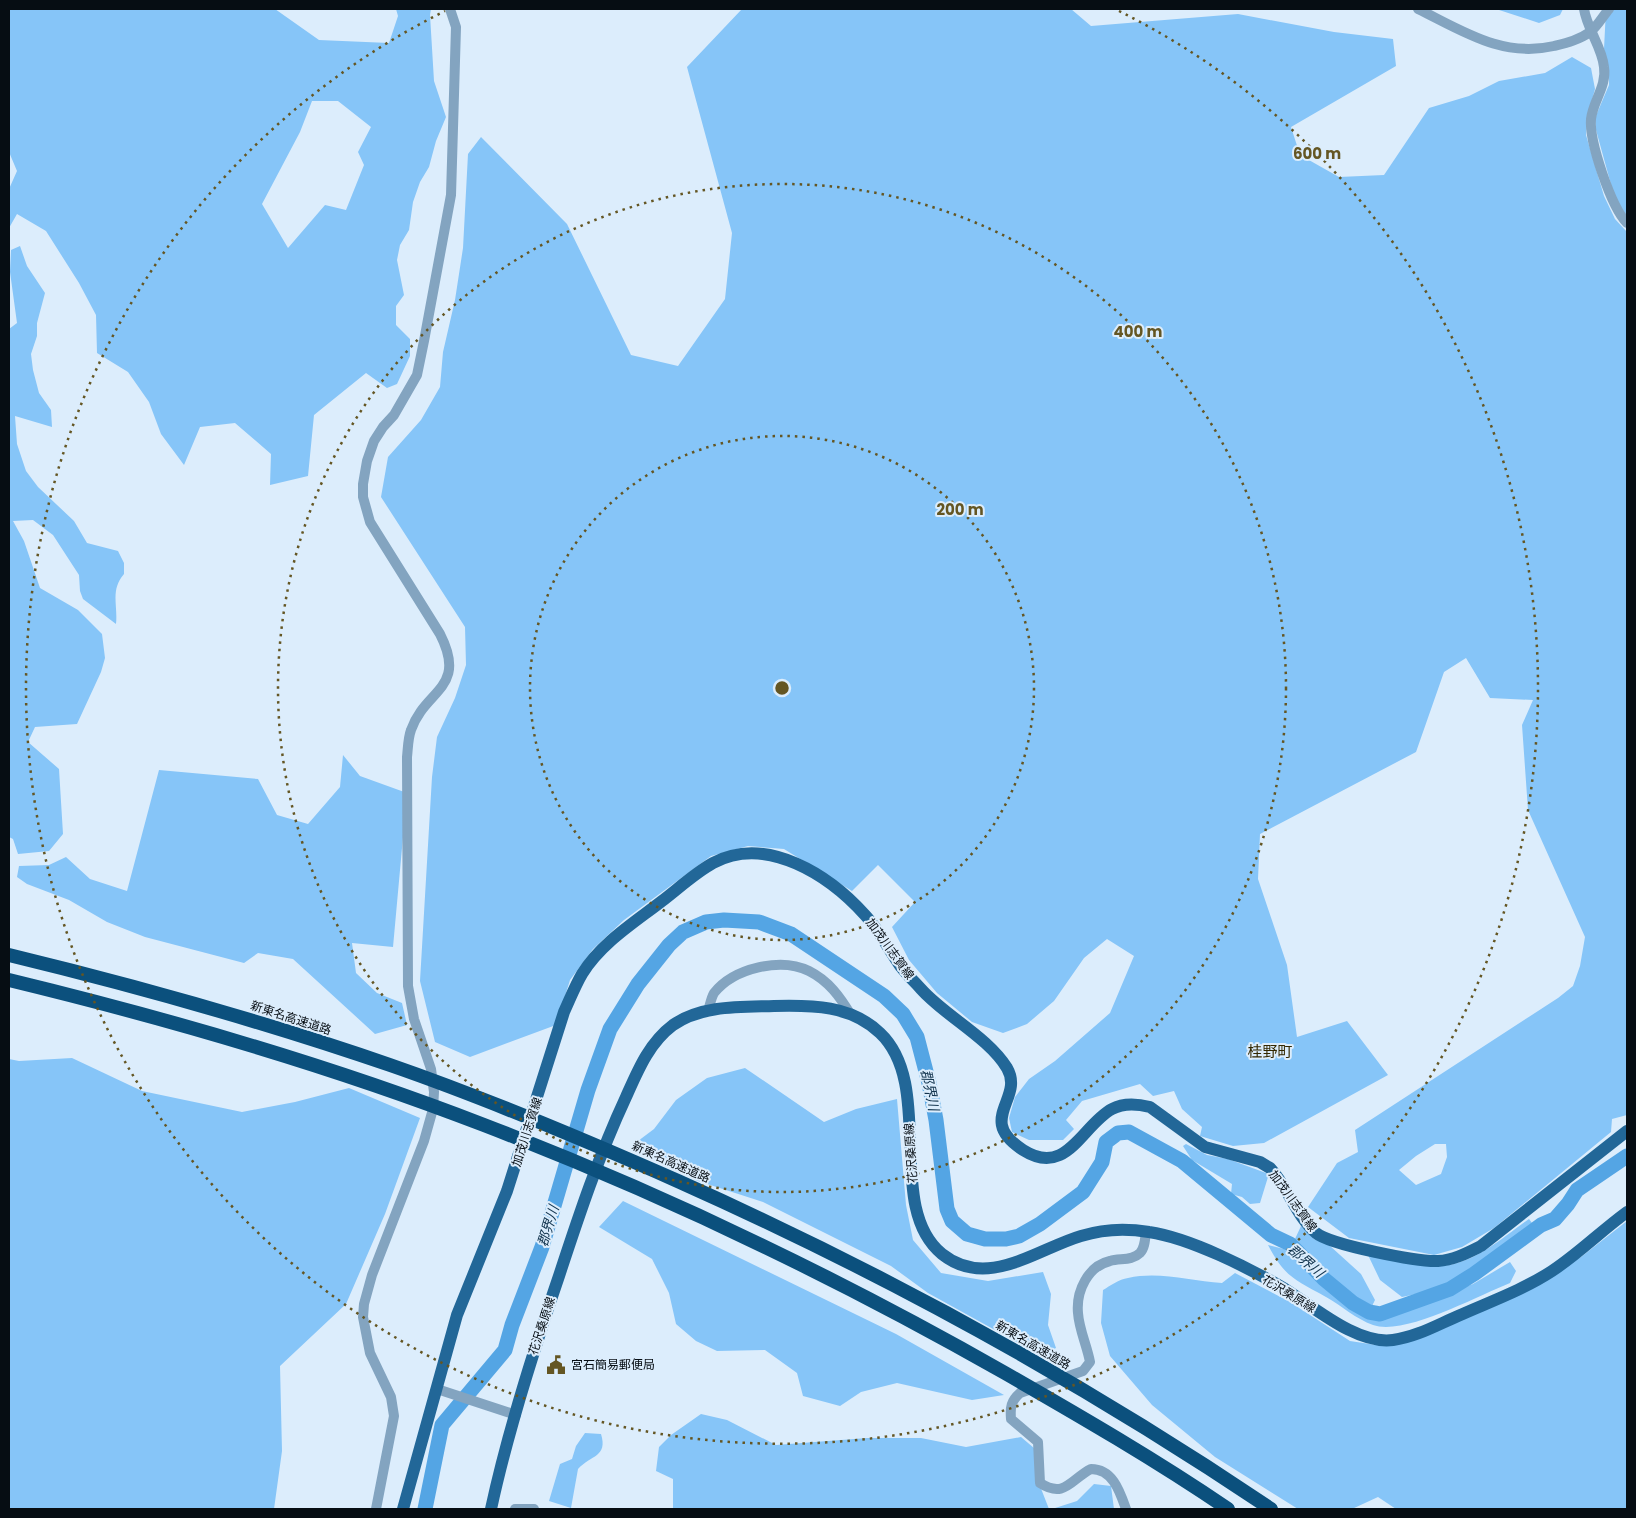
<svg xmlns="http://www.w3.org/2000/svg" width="1636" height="1518" viewBox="0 0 1636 1518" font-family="Poppins,'Noto Sans JP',sans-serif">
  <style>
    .forest { fill: #86c5f8; fill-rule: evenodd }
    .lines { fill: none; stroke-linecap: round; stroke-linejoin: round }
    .river { stroke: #54a5e4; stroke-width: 15 }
    .minor { stroke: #83a4c0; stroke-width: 10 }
    .major { stroke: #226798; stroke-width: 12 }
    .highway { stroke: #0b507d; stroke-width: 14 }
    .ring { fill: none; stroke: #645623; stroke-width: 2.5; stroke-dasharray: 2.5 5 }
    .labels { text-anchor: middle; stroke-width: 4; stroke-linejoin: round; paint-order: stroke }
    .street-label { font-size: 12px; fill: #060d13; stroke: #dcedfc }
    .poi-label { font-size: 12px; fill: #060d13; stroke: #dcedfc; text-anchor: start }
    .water-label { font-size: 14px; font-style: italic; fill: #12344e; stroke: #dcedfc }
    .quarter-label { font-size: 15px; fill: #332800; stroke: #dcedfc }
    .centre { fill: #645623; stroke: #dcedfc; stroke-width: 2.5 }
    .ring-label { font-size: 15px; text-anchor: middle; font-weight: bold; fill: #645623; stroke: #dcedfc; stroke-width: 4; stroke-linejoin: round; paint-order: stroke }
  </style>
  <rect width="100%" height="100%" fill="#dcedfc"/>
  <g class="forest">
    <path d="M9 9H275L319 40 389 43 398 16 396 9H431L430 15 434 81 446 117 436 141 429 167 420 182 413 202 409 230 400 245 397 260 404 295 396 306V325L410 339V356L397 384 387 388 366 373 314 415 308 476 270 485 271 454 235 423 200 427 184 465 161 434 149 402 128 372 97 353 96 315 79 283 46 231 17 214 9 228V189L17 171 9 152ZM312 101H338L371 127 358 152 364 165 346 210 325 205 288 248 262 204 300 132Z"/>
    <path d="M742 9H1071L1091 26 1238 14 1334 32 1393 39 1396 66 1291 127 1300 155 1339 177 1384 175 1429 108 1469 96 1499 81 1545 73 1572 57 1591 68 1595 89 1587 119 1586 135 1604 196 1615 219 1627 232V1115L1612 1119 1611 1132 1494 1228 1462 1247 1434 1255 1349 1238 1308 1207 1337 1163 1358 1152 1355 1130 1558 998 1573 986 1580 966 1585 937 1528 810 1522 725 1533 700 1490 698 1466 658 1444 672 1416 752 1260 834 1258 879 1287 965 1297 1037 1347 1021 1388 1075 1264 1143 1233 1146 1200 1136 1202 1127 1182 1109 1174 1091 1153 1096 1140 1084 1082 1101 1066 1120 1074 1129 1063 1140H1029L1012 1132 1009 1118 1015 1097 1029 1079 1055 1061 1110 1013 1134 956 1107 939 1084 958 1054 1001 1027 1024 1003 1033 972 1022 937 993 909 960 892 927 915 902 878 865 852 891 784 849 748 846 711 856 624 920 593 949 570 980 556 1025 470 1057 435 1042 420 981 432 777 437 737 455 698 466 665 465 627 381 497 388 457 421 420 440 387 443 352 455 300 463 248 468 154 481 137 567 224 631 355 678 366 725 299 732 233 687 67ZM1435 1144H1446L1447 1157 1441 1174 1416 1185 1399 1170 1416 1156Z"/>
    <path d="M1496 9H1563L1560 15 1539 23Z"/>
    <path d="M1606 9H1627V216L1615 199 1596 130 1595 118 1609 85V72L1604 49Z"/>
    <path d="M20 246 27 266 45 293 37 323V336L31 354 33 370 39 393 51 410 52 427 15 416 17 444 26 471 38 487 74 521 87 543 118 551 124 563V574C110 590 118 605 116 624L83 599 80 591 79 575 53 535 33 520 13 521 24 541 40 588 78 610 102 634 105 658 101 672 77 724 35 727 28 742 59 769 63 834 49 851 18 854 13 839 9 837V329L17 323 10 272 11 250Z"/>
    <path d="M343 755 360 776 407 793 393 947 352 943 356 973 377 993 402 1003 407 1025 375 1034 293 959 258 953 244 963 145 937 107 922 69 900 27 884 17 877 19 866 49 865 66 857 90 879 127 891 159 770 258 779 277 815 308 824 340 787Z"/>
    <path d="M72 1058 142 1091 242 1112 295 1102 349 1088 420 1118 385 1214 346 1304 280 1366 282 1451 274 1509H9V1059L19 1061Z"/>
    <path d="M745 1068 824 1122 856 1109 897 1099 906 1205 913 1240 941 1273 988 1281 1043 1272 1051 1294 1048 1325 1056 1348 1040 1355 928 1293 891 1266 763 1202 695 1180 634 1144 654 1129 676 1100 707 1078Z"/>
    <path d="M1186 1144 1207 1155 1228 1159 1266 1173 1268 1177 1260 1203 1250 1204 1242 1197 1231 1194 1232 1184 1192 1160 1183 1146Z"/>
    <path d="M623 1201 896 1334 1004 1395 972 1400 897 1383 861 1392 840 1406 803 1396 797 1373 765 1350 717 1351 696 1341 676 1324 669 1293 652 1259 599 1227Z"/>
    <path d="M1529 1219 1532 1223 1519 1237 1444 1288 1402 1297 1380 1280 1368 1255C1388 1258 1422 1267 1441 1266 1475 1264 1503 1237 1529 1219Z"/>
    <path d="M1627 1221V1509H1396L1378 1497 1352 1509H1298L1215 1457 1152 1405 1110 1356 1101 1323 1103 1290C1110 1286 1119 1279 1128 1278 1159 1271 1191 1281 1222 1283L1235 1273 1290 1302 1350 1341 1383 1346 1581 1257Z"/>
    <path d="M1301 1226 1314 1239 1329 1245 1361 1274 1375 1300 1372 1306 1334 1284 1320 1263 1311 1256 1295 1239Z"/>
    <path d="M1268 1245 1284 1249 1337 1298 1375 1317 1389 1316 1473 1284 1510 1262 1516 1271 1510 1283C1477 1296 1405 1336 1373 1325 1356 1319 1342 1306 1326 1297 1296 1280 1285 1278 1268 1245Z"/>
    <path d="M701 1414 727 1420 776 1445 867 1438H921L966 1447 1021 1437 1041 1454 1040 1486 1049 1509H673V1479L656 1471 659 1447 671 1435Z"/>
    <path d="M585 1433 601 1434C608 1457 591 1455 578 1469L571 1508 549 1501 560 1464 572 1459 576 1446Z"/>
    <path d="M1094 1484 1111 1486 1114 1509H1052L1077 1501Z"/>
  </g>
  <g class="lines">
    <path class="river" d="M425 1509 442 1425 505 1350 512 1325 542 1247 588 1090 610 1029 638 984 669 945 683 932 706 922 724 920 759 922 791 934 884 996 903 1014 917 1037 929 1083 936 1120 947 1209 952 1221 967 1234 985 1239H1006L1019 1236 1040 1224 1083 1192 1102 1162 1106 1142 1118 1133 1129 1132 1182 1161 1271 1235 1290 1244 1324 1279 1353 1303 1369 1312 1380 1314 1450 1289 1474 1274 1541 1225 1555 1219 1568 1204 1577 1190 1627 1156"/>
    <g class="minor">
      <path d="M1418 9C1463 31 1502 58 1554 46 1566 43 1579 40 1590 32 1597 27 1603 16 1609 9"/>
      <path d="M1584 9C1587 29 1602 47 1604 67 1607 86 1593 101 1591 119 1589 141 1611 207 1627 223"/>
      <path d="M708 1011C710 1005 711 998 714 993 734 968 781 957 809 971 829 981 840 997 851 1015"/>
      <path d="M437 1389 516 1415"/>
      <path d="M376 1509 394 1416 391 1397 370 1353 363 1317 364 1304 372 1275 424 1141 433 1109 434 1092 431 1069 414 1019 408 986 407 757C408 748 408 738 411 730 425 689 468 689 440 634L370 522 363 497V484L367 461 374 441 383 427 394 415 417 375 424 341 451 195 456 27 450 9"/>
      <path d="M515 1509H534"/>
      <path d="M1126 1509C1120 1492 1113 1469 1091 1469 1071 1479 1065 1499 1040 1483L1038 1442 1011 1419C1010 1407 1011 1401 1020 1393L1083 1371 1090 1362C1087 1346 1079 1329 1078 1313 1076 1291 1088 1266 1110 1261 1120 1258 1132 1261 1140 1253 1145 1248 1145 1239 1146 1231"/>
    </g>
    <g class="major">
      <path d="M403 1509 457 1315 507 1191 564 1012C570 999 575 986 582 974 601 943 635 922 662 901 679 888 695 873 713 863 767 834 830 876 865 915 879 930 889 950 901 967 907 975 914 981 921 989 945 1016 988 1037 1007 1068 1025 1099 975 1119 1023 1150 1067 1178 1082 1125 1112 1109 1123 1103 1138 1104 1150 1107L1205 1147 1260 1162 1270 1168C1288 1187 1296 1216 1316 1233 1331 1245 1418 1262 1438 1261 1454 1260 1467 1253 1481 1246L1627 1131"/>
      <path d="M491 1509C508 1430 533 1352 559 1276 579 1215 599 1155 626 1097 638 1070 649 1043 673 1025 702 1005 741 1007 774 1006 812 1005 851 1005 880 1033 936 1086 884 1207 942 1254 987 1290 1037 1249 1081 1236 1103 1229 1126 1228 1149 1232 1190 1238 1249 1268 1285 1289 1314 1307 1357 1345 1393 1340 1416 1337 1437 1325 1458 1316 1489 1302 1523 1290 1552 1271 1578 1254 1601 1231 1627 1212"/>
    </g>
    <g class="highway">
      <path d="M9 955C137 986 265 1022 390 1065 488 1099 585 1140 680 1182 886 1274 1084 1383 1271 1509"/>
      <path d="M9 980C170 1019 329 1065 484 1125 663 1194 838 1278 1005 1373 1080 1416 1156 1460 1228 1509"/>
    </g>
  </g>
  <g class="ring">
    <circle cx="782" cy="688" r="252"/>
    <circle cx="782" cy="688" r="504"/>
    <path d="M1119 11A756 756 0 1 1 445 11"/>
  </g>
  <defs>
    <g id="civic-bare" transform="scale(1.5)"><path d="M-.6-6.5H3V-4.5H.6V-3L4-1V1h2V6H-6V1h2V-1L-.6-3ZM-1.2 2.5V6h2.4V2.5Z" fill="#645623" stroke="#dcedfc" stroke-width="2.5" paint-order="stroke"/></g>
  </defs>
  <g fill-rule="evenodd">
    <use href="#civic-bare" x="556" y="1365"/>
  </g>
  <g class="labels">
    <g class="street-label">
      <text transform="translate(890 949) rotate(54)" y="4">加茂川志賀線</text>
      <text transform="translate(291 1018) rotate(18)" y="4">新東名高速道路</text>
      <text transform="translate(527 1132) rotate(-72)" y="4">加茂川志賀線</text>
      <text transform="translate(911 1153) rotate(-94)" y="4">花沢桑原線</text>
      <text transform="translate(671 1162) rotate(24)" y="4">新東名高速道路</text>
      <text transform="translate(1293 1201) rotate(54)" y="4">加茂川志賀線</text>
      <text transform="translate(1289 1294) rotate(31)" y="4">花沢桑原線</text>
      <text transform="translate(542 1326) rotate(-72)" y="4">花沢桑原線</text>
      <text transform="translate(1033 1345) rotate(30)" y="4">新東名高速道路</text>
    </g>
    <g class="poi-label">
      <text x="571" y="1369">宮石簡易郵便局</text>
    </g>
    <g class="water-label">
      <text transform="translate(930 1090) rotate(78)" y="5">郡界川</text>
      <text transform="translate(548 1226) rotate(-73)" y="5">郡界川</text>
      <text transform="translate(1306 1261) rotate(41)" y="5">郡界川</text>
    </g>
    <g class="quarter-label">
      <text x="1270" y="1057">桂野町</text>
    </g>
  </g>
  <circle cx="782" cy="688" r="8" class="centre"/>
  <g class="ring-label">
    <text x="1317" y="159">600 m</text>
    <text x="1138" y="337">400 m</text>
    <text x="960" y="515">200 m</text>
  </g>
  <rect width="1636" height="1518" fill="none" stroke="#060d13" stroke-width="20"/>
</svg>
